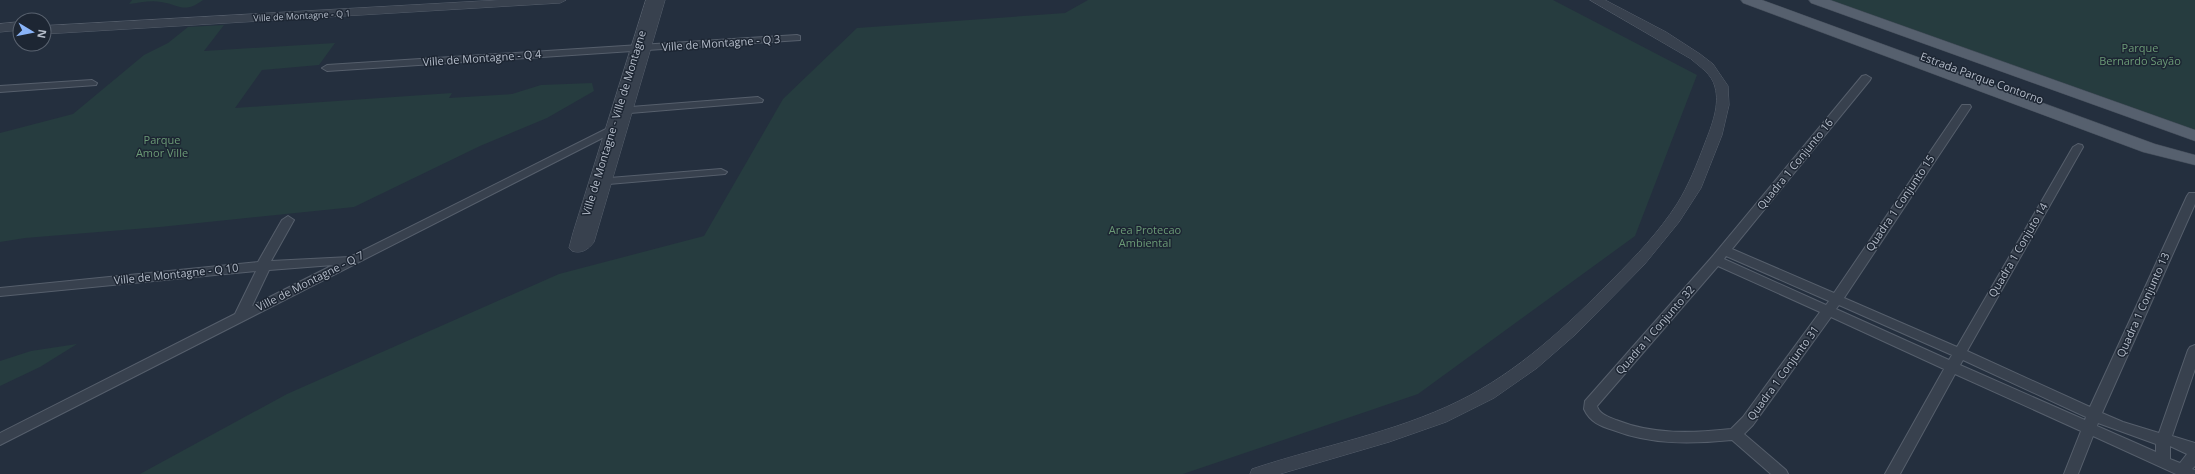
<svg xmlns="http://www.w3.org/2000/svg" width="2195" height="474" viewBox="0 0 2195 474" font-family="'Open Sans',sans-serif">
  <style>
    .green { fill: #263c3f }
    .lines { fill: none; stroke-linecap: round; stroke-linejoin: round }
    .minor-casing { stroke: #565f6c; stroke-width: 2 }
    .tertiary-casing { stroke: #565f6c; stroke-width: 1 }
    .primary-casing { stroke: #414a57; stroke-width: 1 }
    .minor { fill: #38414e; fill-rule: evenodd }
    .tertiary { fill: #38414e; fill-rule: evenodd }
    .primary { fill: #56606e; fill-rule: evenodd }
    .labels { text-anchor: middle; stroke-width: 3; stroke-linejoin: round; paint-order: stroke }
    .far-street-label { font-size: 9px; fill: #b4bcc9; stroke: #1d2633 }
    .street-label { font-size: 11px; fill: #b4bcc9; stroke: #1d2633 }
    .park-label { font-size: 11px; fill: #6b9a76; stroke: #1d2633 }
  </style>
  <rect width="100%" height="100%" fill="#242f3e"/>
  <g class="green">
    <path d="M132 0H203C184 14 180 5 161 2 151 0 139 3 129 4Z"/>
    <path d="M1088 0H1553L1697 75 1635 236 1418 394 1183 474H140L287 394 559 274 704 236 783 99 857 28 1065 13Z"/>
    <path d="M1821 0H2195V132Z"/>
    <path d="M224 25 204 51 335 43 319 65 262 70 235 108 452 93 449 98 512 94 541 85 592 83 594 91 547 118 480 146 354 207 160 227 25 238 0 242V133L73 114 144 55 168 43 188 27Z"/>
    <path d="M77 344 40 367 0 386V361L31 351Z"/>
  </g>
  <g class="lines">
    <g class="minor-casing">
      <g id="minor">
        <path d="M797 35 800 36V40L327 71 322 68 327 65Z"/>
        <path d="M1866 75 1871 78 1870 80 1732 249 1834 293 1962 105H1970L1971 107 1844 298 1957 347 2073 147 2078 144 2082 145 2083 147 1967 351 2090 407 2187 196 2189 193H2195V204L2102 413 2123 422 2159 433 2188 350 2190 347 2195 345V369L2172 436 2195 443V466L2192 469 2195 470V474H2176L2093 436 2078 474H2064L2081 431 1955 374 1900 474H1885L1944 369 1831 317 1753 425 1744 434 1786 470 1788 474H1771L1732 440C1691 444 1652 445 1613 430 1600 426 1590 422 1584 409L1585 401 1712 257 1862 76ZM1726 256 1829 301 1826 305 1724 259ZM1718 266 1820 312 1743 417 1731 429C1692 433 1654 435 1616 420 1609 417 1599 414 1597 406ZM1839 305 1952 355 1949 360 1836 309ZM1963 360 2086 417 2085 420 1960 365ZM2098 423 2156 444V452L2097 426ZM2170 446 2187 454 2180 463 2170 459Z"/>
        <path d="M92 80 97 83 96 85 0 92V86Z"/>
        <path d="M758 97 763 100 762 102 618 114 613 111 618 108Z"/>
        <path d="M618 123 622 124 623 126 622 128 0 445V433L235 314 256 271 0 296V288L258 262 282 220 288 216 294 220 271 261 350 257ZM333 265 252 306 269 270Z"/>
        <path d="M721 169 727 172 725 174 597 185 591 182 597 179Z"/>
      </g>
    </g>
    <g class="tertiary-casing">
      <g id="tertiary">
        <path d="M500 0H566L560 3 44 34V26Z"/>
        <path d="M646 0H665L594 242C588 250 581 254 572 251L569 248 573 233Z"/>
        <path d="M1590 0H1605L1666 32 1700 54 1713 64 1728 86 1729 105 1722 135 1701 188 1679 222 1644 265 1576 334 1537 368 1494 398 1446 422 1389 442 1280 474H1250L1252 469C1321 446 1394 433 1459 401 1518 372 1567 326 1613 279 1636 256 1659 232 1677 204 1689 185 1697 164 1705 143 1712 125 1720 105 1715 87 1712 74 1700 67 1691 59Z"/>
        <path d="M20 22V30L0 32V24Z"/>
      </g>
    </g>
    <g class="primary-casing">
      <g id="primary">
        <path d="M1741 0H1762L2155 144 2195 155V165L2143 152 1743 3Z"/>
        <path d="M1809 0H1830L2195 130V141L1811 3Z"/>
      </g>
    </g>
    <use href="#minor" class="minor"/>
    <use href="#tertiary" class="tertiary"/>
    <use href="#primary" class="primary"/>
  </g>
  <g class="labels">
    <g class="far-street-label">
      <text transform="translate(302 16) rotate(-3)" y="3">Ville de Montagne - Q 1</text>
    </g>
    <g class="street-label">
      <text transform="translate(721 43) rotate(-4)" y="4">Ville de Montagne - Q 3</text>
      <text transform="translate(482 58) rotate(-4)" y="4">Ville de Montagne - Q 4</text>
      <text transform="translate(1982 78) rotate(20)" y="4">Estrada Parque Contorno</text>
      <text transform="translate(614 123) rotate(-73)" y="4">Ville de Montagne - Ville de Montagne</text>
      <text transform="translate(1795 164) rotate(-51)" y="4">Quadra 1 Conjunto 16</text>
      <text transform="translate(1900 203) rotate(-56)" y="4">Quadra 1 Conjunto 15</text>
      <text transform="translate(2018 250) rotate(-60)" y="4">Quadra 1 Conjuto 14</text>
      <text transform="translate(176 274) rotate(-6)" y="4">Ville de Montagne - Q 10</text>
      <text transform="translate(310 281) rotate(-27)" y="4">Ville de Montagne - Q 7</text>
      <text transform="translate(2143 305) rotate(-66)" y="4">Quadra 1 Conjunto 13</text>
      <text transform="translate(1655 330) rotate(-49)" y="4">Quadra 1 Conjunto 32</text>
      <text transform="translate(1783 373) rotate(-54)" y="4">Quadra 1 Conjunto 31</text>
    </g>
    <g class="park-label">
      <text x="2140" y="52">Parque<tspan x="2140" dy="13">Bernardo Sayão</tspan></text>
      <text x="162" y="144">Parque<tspan x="162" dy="13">Amor Ville</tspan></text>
      <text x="1145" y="234">Area Protecao<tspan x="1145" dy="13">Ambiental</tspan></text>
    </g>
  </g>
  <g transform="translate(32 32) rotate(100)"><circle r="19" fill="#1d2633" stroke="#59626f"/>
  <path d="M0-3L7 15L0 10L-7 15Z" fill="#8ab4f8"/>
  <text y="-6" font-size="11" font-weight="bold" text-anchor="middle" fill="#b4bcc9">N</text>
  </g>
</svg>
